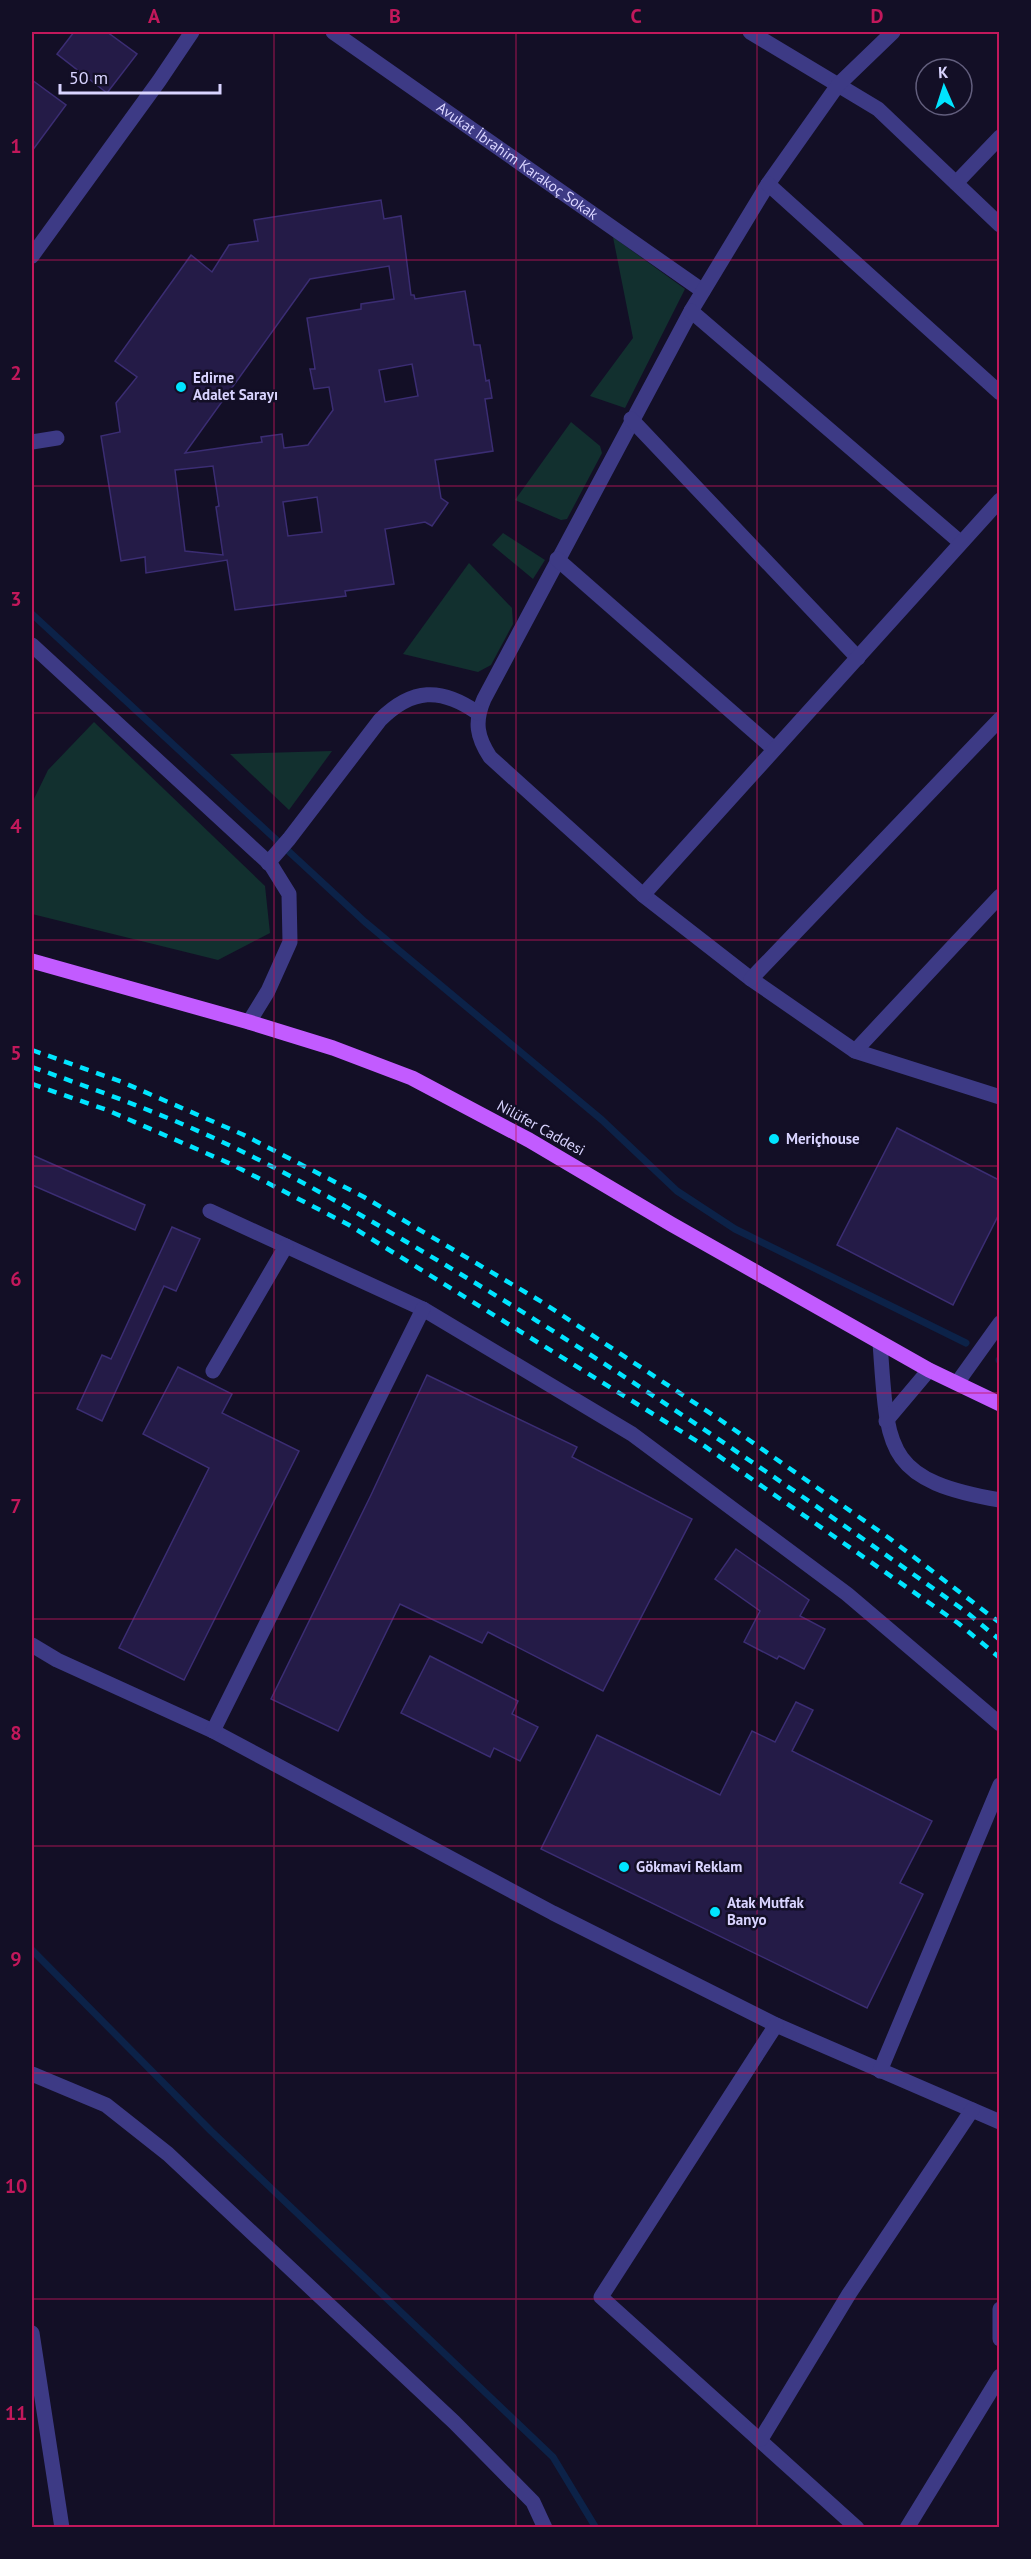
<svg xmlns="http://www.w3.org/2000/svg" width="1031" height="2559" viewBox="0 0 1031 2559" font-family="'PT Sans',sans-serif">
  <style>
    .green { fill: #12302f }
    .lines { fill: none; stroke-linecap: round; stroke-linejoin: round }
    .stream { stroke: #0c2248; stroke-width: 7 }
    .building { fill: #241b47; stroke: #3b2d73; stroke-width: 1.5; fill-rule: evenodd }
    .minor { stroke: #3d3a85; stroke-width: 15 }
    .major { stroke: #c25bff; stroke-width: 15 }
    .rail { stroke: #00e5ff; stroke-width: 4.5; stroke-dasharray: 9 8; stroke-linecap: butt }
    .grid { fill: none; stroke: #c2185b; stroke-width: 1.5; stroke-opacity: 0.55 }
    .poi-dot { fill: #00e5ff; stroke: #130f26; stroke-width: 2 }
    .labels { text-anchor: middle; stroke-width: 5; stroke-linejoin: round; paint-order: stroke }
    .street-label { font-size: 15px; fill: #d9d4ff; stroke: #130f26 }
    .poi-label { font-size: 15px; font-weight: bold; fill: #d9d4ff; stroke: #130f26; text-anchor: start }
    .neatline { fill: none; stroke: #c2185b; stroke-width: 2 }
    .grid-label { font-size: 20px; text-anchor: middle; font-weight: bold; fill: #c2185b }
  </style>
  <rect width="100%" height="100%" fill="#130f26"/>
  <g class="green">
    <path d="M613 237 685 289 625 408 590 396 633 338Z"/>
    <path d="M571 422 600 446 602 453 567 519 561 520 515 500Z"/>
    <path d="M503 533 545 560 533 579 492 545Z"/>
    <path d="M469 563 512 608 513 624 491 665 478 672 403 654Z"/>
    <path d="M94 722 265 886 270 933 218 960 32 914V803L48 770Z"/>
    <path d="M332 751 289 810 230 754Z"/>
  </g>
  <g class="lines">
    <g class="stream">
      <path d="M32 614 365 922 602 1120 677 1191 735 1229 966 1343"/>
      <path d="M999 1360H1000"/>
      <path d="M32 1950 211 2131 553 2457 596 2528"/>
    </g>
  </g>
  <g class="building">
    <path d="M74 32H107L137 54 107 93 57 54Z"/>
    <path d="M32 80 66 105 32 151Z"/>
    <path d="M381 200 384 219 401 216 411 295H414L415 299 465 291 474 345H480L486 381 489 380 492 398 485 399 493 451 435 460 441 498 448 503 432 526 425 522 385 529 394 584 345 591 346 596 235 610 227 560 146 573 145 557 121 561 101 436 120 432 116 403 137 377 115 361 191 255 212 272 229 245 258 241 254 220ZM389 266 394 299 361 304V309L307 318 315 369H310L314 389 329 387 333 410 308 445 284 448 282 434 261 437 262 442 185 453 310 279ZM412 364 418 396 385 402 379 370ZM213 466 219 506 216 507 223 555 185 551 175 470ZM317 497 322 532 288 536 283 502Z"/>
    <path d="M897 1128 999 1180V1214L953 1305 837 1245Z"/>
    <path d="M32 1155 145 1205 135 1230 32 1185Z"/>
    <path d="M172 1227 200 1239 176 1291 164 1286 102 1421 77 1409 102 1355 111 1359Z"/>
    <path d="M178 1367 232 1394 222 1413 299 1451 184 1680 119 1648 209 1468 143 1434Z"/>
    <path d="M427 1375 577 1447 572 1457 692 1519 603 1691 488 1632 482 1643 400 1604 338 1731 271 1699 371 1495Z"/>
    <path d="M736 1549 809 1600 800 1616 825 1629 804 1669 779 1656 777 1659 744 1642 760 1611 715 1579Z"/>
    <path d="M430 1656 518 1701 512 1714 538 1727 520 1761 494 1748 490 1757 401 1713Z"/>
    <path d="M796 1702 813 1710 792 1751 932 1821 900 1883 923 1894 867 2008 541 1849 597 1735 720 1795 752 1731 775 1742Z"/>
  </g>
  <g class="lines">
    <g class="minor">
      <path id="s1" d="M333 32 703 291"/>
      <path d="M750 32 878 109 1000 225"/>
      <path d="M893 32 838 85 768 184 691 311 484 699C474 722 477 737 490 757L643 895 751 979 855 1051 1000 1097"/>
      <path d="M956 183 1000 137"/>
      <path d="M768 184 1000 393"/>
      <path d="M32 256 159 81 192 32"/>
      <path d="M691 311 960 542"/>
      <path d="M631 419 858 658"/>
      <path d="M32 442 57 438"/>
      <path d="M557 559 774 749"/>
      <path d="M32 645 271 865 289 894 290 942 268 991 249 1022"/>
      <path d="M268 863 289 839 380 720C412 688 441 687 478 713"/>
      <path d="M643 895 1000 500"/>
      <path d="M751 979 1000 719"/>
      <path d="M855 1051 1000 896"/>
      <path d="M210 1211 423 1309 632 1434 847 1594 1000 1724"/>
      <path d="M880 1343C888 1448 882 1480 1000 1500"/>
      <path d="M213 1371 286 1246"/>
      <path d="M957 1383 1000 1323"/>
      <path d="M886 1421 929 1370"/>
      <path d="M32 1645 57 1660 213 1731 553 1913 776 2025 1000 2122"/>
      <path d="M213 1731 423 1309"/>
      <path d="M776 2025 601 2297 857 2528"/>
      <path d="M880 2071 1000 1785"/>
      <path d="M32 2074 106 2105 168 2154 454 2422 533 2502 545 2528"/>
      <path d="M1000 2309V2339"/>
      <path d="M32 2333 62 2528"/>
      <path d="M761 2439 849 2294 972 2110"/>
      <path d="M907 2528 1000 2376"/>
    </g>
    <path class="major" d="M32 961 249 1022 333 1048 412 1078 529 1140 671 1224 929 1370 1000 1404"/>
    <g class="rail">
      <path d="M32 1050 122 1082 244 1135 364 1197 542 1302 719 1419 889 1538 1000 1623"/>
      <path d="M32 1067C102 1092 172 1117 239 1150 317 1188 392 1233 467 1278 638 1381 802 1495 965 1611L1000 1640"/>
      <path d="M32 1084 107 1110 231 1164 349 1225 703 1445 958 1623 1000 1658"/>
    </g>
  </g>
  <path class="grid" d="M274 32V2528M516 32V2528M757 32V2528M32 260H1000M32 486H1000M32 713H1000M32 940H1000M32 1166H1000M32 1393H1000M32 1619H1000M32 1846H1000M32 2073H1000M32 2299H1000"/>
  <g class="poi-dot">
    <circle cx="181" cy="387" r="6"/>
    <circle cx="774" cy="1139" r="6"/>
    <circle cx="624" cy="1867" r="6"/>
    <circle cx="715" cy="1912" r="6"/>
  </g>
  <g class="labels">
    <g class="street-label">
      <text dy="5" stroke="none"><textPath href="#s1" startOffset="225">Avukat İbrahim Karakoç Sokak</textPath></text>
      <text transform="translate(541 1128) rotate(29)" y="5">Nilüfer Caddesi</text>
    </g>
    <g class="poi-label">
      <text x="193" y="383">Edirne<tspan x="193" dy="17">Adalet Sarayı</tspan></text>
      <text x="786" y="1144">Meriçhouse</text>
      <text x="636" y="1872">Gökmavi Reklam</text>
      <text x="727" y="1908">Atak Mutfak<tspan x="727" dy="17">Banyo</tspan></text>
    </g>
  </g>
  <rect width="1031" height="2559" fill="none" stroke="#130f26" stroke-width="66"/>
  <g transform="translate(944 87) rotate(357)"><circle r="28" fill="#130f26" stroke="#625e7d" stroke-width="1.5"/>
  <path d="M0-4.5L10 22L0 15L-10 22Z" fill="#00e5ff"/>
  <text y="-9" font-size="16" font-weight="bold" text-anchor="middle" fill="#d9d4ff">K</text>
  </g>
  <path d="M60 84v9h160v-9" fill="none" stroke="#d9d4ff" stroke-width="3"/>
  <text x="69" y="84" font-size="18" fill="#d9d4ff" stroke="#130f26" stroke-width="4.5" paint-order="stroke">50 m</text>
  <rect x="33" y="33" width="965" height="2493" class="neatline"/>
  <g class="grid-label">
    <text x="154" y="23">A</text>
    <text x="395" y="23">B</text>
    <text x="636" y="23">C</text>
    <text x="877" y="23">D</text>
    <text x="16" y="153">1</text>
    <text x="16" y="380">2</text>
    <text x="16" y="606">3</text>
    <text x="16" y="833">4</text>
    <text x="16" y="1060">5</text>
    <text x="16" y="1286">6</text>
    <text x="16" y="1513">7</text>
    <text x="16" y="1740">8</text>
    <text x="16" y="1966">9</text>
    <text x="16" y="2193">10</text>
    <text x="16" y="2420">11</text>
  </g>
</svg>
